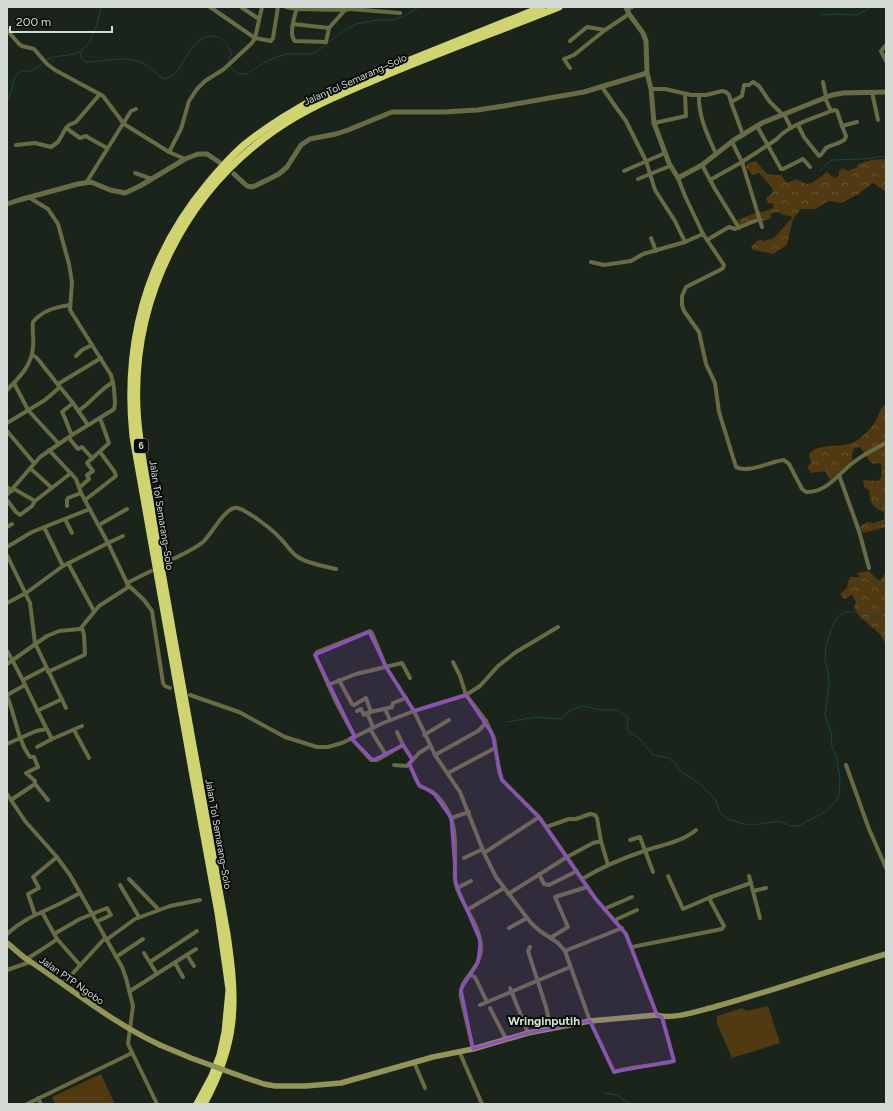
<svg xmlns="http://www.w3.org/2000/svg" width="893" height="1111" viewBox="0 0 893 1111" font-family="Figtree,sans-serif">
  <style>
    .green { fill: #513911 }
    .forest { fill: url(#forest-crowns) }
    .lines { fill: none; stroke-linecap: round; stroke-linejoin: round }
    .stream { stroke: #19444d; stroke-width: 1 }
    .minor { stroke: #696b45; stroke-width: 4 }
    .tertiary { stroke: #696b45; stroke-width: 5 }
    .secondary { stroke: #929557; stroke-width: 5.5 }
    .motorway { stroke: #cfd470; stroke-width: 7 }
    .secondary-bridge { stroke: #929557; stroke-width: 5.5 }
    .marked { fill: #8d4fc3; fill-opacity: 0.2; stroke: #8d4fc3; stroke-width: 3; stroke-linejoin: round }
    .labels { text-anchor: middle; stroke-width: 4; stroke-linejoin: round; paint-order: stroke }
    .shield { fill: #080c08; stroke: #979c97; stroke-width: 1 }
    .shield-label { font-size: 9px; font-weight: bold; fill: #d4dad4 }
    .street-label { font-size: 10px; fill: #d4dad4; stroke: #080c08 }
    .quarter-label { font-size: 12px; font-weight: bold; fill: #d5e3d5; stroke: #080c08 }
  </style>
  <defs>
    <pattern id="forest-crowns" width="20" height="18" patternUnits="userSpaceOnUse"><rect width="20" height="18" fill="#513911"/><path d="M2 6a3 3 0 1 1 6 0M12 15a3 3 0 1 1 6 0" fill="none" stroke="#695533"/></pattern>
  </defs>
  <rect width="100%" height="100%" fill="#1a241a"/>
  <g class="green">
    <path d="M768 1006 780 1043 732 1058 717 1024V1016L742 1008 746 1011Z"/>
    <path d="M101 1074 115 1104H55L52 1097Z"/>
  </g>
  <g class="forest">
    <path d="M886 159V192L873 183 857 195 841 203 828 201 816 209H801L793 219 787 245 773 254 753 250 751 246 760 239 763 241 774 238 792 218 791 216 783 215 779 212 771 213V218L763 221 756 220 739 226 738 220 757 212H762L773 208 774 204 768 203 766 198 773 192 772 188 759 173 752 175 746 167 748 163 756 161C765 172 766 176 781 175L787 183 796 179 806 184 812 183 827 172 834 178 839 176V171L842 168 848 171 857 167 858 164 872 160Z"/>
    <path d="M886 403V527L863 533 860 527 867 522 874 523 884 519V512L877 509 871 502 869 490 864 487 863 480 878 481C883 477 882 470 881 464L878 463 873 464 870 461 860 447 854 448 852 454V460L830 480 825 471 811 473 807 467 811 463 809 454C820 441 842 450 856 441 863 437 870 429 875 422 879 415 880 408 886 403Z"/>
    <path d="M869 571 878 580C883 580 883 575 886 572V645L881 635 859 616 854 607 856 602 852 595 844 599 840 594 847 588 848 582 850 577H860L857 573Z"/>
  </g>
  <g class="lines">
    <g class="stream">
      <path d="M822 15 836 14 856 15 872 7"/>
      <path d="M79 51 81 54V57L85 62C106 62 124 54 145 64 153 68 156 76 165 79 188 72 185 38 212 36 224 36 227 45 232 54L229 58 230 62"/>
      <path d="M45 61C52 56 61 56 69 55 93 52 96 26 101 7"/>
      <path d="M230 65 237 74H246L269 60 286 54H309L316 52 345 30 357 24 377 20H393L404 16 419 7"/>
      <path d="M7 100C14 92 10 76 22 71 25 70 29 72 32 71L43 63"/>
      <path d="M820 171 831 160 864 159 886 156"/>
      <path d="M506 722 536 717 558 719 563 718 569 711 581 706 602 710H618L628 717 627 729 629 732 639 738 653 755 668 758 675 763 680 771 699 783 715 799 720 812 727 819 745 824 752 825 780 821 790 826H798L827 811 836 801 839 795 840 779 837 760 831 743 832 735 825 715 829 683 828 672 825 659 826 646 831 630 836 618 845 612H861L872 615 886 620"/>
      <path d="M604 1093 617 1095 631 1104"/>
    </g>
    <g class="minor">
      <path d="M210 7 255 38 271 41 273 38 278 7"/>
      <path d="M241 7 259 19"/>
      <path d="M286 7 296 9 345 10"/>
      <path d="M297 7C295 16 288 34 295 41L326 42 329 28"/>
      <path d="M351 7 350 9 400 13"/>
      <path d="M628 9 632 7"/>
      <path d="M293 24 329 28 345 10 350 9"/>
      <path d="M7 30 19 44 22 46 34 49 47 64 55 70 103 96 124 124 169 152 181 129 189 101 197 89 205 81 224 69 252 43 255 38 262 7"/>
      <path d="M570 41 587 27 605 30"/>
      <path d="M886 45 881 51 886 61"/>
      <path d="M570 68 564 59 574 55 605 30 629 14"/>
      <path d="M823 82 826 97"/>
      <path d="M602 87 613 103 626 121 646 161 655 190 675 221 685 242"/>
      <path d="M651 89H665L691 95H706L722 91 726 92 729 95 731 102 743 135"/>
      <path d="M872 92 878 120"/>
      <path d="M100 94 76 122 69 125 66 128 80 138 86 136 89 138 107 148"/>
      <path d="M699 95C698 116 708 136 716 154"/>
      <path d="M825 98 831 111 835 110 837 111 842 126 857 122"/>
      <path d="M731 102 742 96 744 85H749L753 82 759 86 770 102 783 115"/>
      <path d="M784 114 791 128"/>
      <path d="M654 123 686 116 685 94"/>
      <path d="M798 125 804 137 819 156C823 154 823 151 826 148 832 144 840 144 845 139L846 136 842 126"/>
      <path d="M757 126 781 169H783L803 159 810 167"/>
      <path d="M732 142 742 162 762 227"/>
      <path d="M16 145 35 143 51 147 58 142 66 128"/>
      <path d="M169 152 185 159"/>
      <path d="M702 165 715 189 739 228"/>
      <path d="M624 171 665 153"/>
      <path d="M135 173 152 179"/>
      <path d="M678 178 685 196 703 234 724 265 723 268 720 270 686 287 682 296V305L684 311 699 332 706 364 715 383 719 412 736 467C747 474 772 461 784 460L789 464 802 489 806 492C825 493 837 476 850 465 861 456 874 449 886 443"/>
      <path d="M638 179 670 166"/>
      <path d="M710 180 742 162 777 139C788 125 815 118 831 111"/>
      <path d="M86 183 131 111 136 109"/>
      <path d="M651 238 656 251"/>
      <path d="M707 240 729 227 735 229 760 219"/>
      <path d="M591 262 604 265 631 261 643 254 685 242 703 234"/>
      <path d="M33 355 37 358 59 386"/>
      <path d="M76 356 82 350 92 345"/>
      <path d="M14 383 28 410 59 444"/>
      <path d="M58 384 101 358"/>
      <path d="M7 390C19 378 32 365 33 347 34 339 32 330 33 322 43 310 56 307 70 305"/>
      <path d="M78 411C91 403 98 391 113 382"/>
      <path d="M7 423 45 400 60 387 73 403 88 425"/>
      <path d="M7 431 34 463"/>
      <path d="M72 435C67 426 67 421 62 412L73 403"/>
      <path d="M69 438 78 449 82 447 92 458"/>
      <path d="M30 468 52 488"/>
      <path d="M839 475 859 531 869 568"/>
      <path d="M7 487 12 491"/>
      <path d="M80 487 89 479 87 475 93 471 87 463 109 443 100 418"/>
      <path d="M14 489 35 501 71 473"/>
      <path d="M7 495 40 457 72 435 111 411 114 409 115 404 114 388 111 375 70 310 72 282 69 264 58 224 48 209 30 198"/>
      <path d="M7 500 16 512 20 515 32 506 35 501"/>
      <path d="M85 500 116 476 114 471 100 452"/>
      <path d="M67 506V500L68 498 81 493"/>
      <path d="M65 519 72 533"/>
      <path d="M99 525 127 509"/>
      <path d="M7 527 12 524"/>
      <path d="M44 527 63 566"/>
      <path d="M7 547 32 532 90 509"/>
      <path d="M7 555 30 603 35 643 66 708"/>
      <path d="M68 563 94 611"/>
      <path d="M165 563C178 556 192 551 203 542 212 534 222 512 234 508 242 505 275 532 281 539 287 545 291 553 298 557 308 564 324 566 336 569"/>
      <path d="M127 583 151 571"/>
      <path d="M128 585 144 600 152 611 163 683 165 686 170 688"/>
      <path d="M7 603 26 593 63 566 108 543 81 493 76 479 49 450"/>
      <path d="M7 651C24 679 36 710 52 739L82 726"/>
      <path d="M7 664 47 636 59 631 80 629 99 606 127 588 128 585 127 583 108 543 123 536"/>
      <path d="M48 672 84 655 85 654 84 635 82 628"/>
      <path d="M23 680 46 668"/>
      <path d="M339 680 352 704 354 705 366 698 371 712"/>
      <path d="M328 685 356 674 402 663 410 678"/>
      <path d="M7 695 25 685"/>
      <path d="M190 695 239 712 285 737 317 747H328L342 743 383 723 414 711 466 695 480 686 498 666 516 652 558 627"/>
      <path d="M7 696C15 715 18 741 30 757H34L38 767 26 773 35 781V784L11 800"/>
      <path d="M385 709 390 720"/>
      <path d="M37 711 62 699"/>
      <path d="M357 711 361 709 364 715 367 713"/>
      <path d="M486 721 494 738 499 771 502 780 539 817 595 898 626 934 657 1015"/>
      <path d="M373 727 367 713C376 710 383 710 392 707L393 703 406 698"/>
      <path d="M370 729 386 755"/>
      <path d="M74 730 89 758"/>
      <path d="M397 732 403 745"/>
      <path d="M424 735 449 720"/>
      <path d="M355 737 336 702 315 655 317 652 370 631 372 633 386 667 414 711 435 755 460 792 484 853 496 877 531 923 540 931 558 943 565 951 590 1021 614 1072C633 1066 654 1066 674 1061L662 1017"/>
      <path d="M351 738 371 760H377L403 745 412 759"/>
      <path d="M7 744 36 731 47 729"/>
      <path d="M37 747 52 739"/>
      <path d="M435 755 478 731 484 725 486 721 466 695 460 676 453 662"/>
      <path d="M409 764C413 770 416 782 420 786 423 788 428 789 431 791 440 797 448 809 451 818 456 832 455 849 455 864 455 871 454 878 456 885 462 906 480 925 481 947 481 971 458 978 461 997L473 1049"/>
      <path d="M394 765 407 766 419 753 430 746"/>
      <path d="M846 765 869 829 886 868"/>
      <path d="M448 773 495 748"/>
      <path d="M35 784 48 800"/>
      <path d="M7 794 25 821 56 856 70 875 122 967 126 978 133 1006 128 1044 157 1104"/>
      <path d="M451 818 469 812"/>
      <path d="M546 827 569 819H576L590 814 595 815 597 818 601 841 608 865"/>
      <path d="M630 840 640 837 653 872"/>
      <path d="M484 853 539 817"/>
      <path d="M464 858 483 849"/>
      <path d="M539 874 544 884 549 885 577 871"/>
      <path d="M668 876 683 909 711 897"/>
      <path d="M749 876 760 918"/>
      <path d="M129 879 159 910"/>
      <path d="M582 879C602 867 623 858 644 851 661 845 682 842 696 830"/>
      <path d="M120 885 139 917"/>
      <path d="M457 888 471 881"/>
      <path d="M753 891 766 888"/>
      <path d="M508 894 567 857 593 843 601 841"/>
      <path d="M604 909 632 897"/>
      <path d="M467 910 504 888"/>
      <path d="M42 912 57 939 80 965"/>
      <path d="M35 915 28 894 39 888 33 877 57 857"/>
      <path d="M615 920 637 910"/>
      <path d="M509 928 527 918"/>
      <path d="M7 934C23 919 36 915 55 906 64 902 72 897 80 893"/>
      <path d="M54 934 80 919 107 908 111 915 96 922"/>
      <path d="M550 938 568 927 555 897 587 887"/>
      <path d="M106 940 135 919 170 906 200 900"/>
      <path d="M530 947 528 951 546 1007 551 1029"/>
      <path d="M632 947 722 929 724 926 710 900 711 897 751 883"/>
      <path d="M565 951 622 928"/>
      <path d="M144 953 157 974"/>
      <path d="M187 955 194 966"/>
      <path d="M116 957 143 939"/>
      <path d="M27 959C37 952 47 947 57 939"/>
      <path d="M150 962 197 931"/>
      <path d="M175 963 183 977"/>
      <path d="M7 970 30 962"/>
      <path d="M470 975 475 977 487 1002"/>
      <path d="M63 984 105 938"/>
      <path d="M510 988 528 1033"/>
      <path d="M130 991 196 949"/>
      <path d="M480 1005 570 967"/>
      <path d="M490 1008 506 1039"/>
      <path d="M459 1051 482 1104"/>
      <path d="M414 1062 425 1088"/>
      <path d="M38 1098 41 1104"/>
      <path d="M27 1104 132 1053"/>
    </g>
    <g class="tertiary">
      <path d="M626 7 629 14 643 33 646 41 647 73 651 89 654 123 669 163 678 178 702 165 734 140 762 123 832 95 843 93 886 92"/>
      <path d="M234 174 247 186 252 187 257 185 279 174 287 167 301 145 310 139 336 134 348 130 392 112H444L477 110 504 106 584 92 647 73"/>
      <path d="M7 204 19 200 78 184 91 182 110 190 125 193 140 186 185 159 198 154H207L219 162"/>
    </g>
    <g class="secondary">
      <path d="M7 943C15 949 22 957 31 962 73 990 113 1023 160 1045"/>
      <path d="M246 1078 264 1084 275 1086H306L341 1083 433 1057 473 1049 528 1033 590 1021 657 1015C672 1020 698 1011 714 1007 772 991 828 971 886 954"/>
    </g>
    <g class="motorway">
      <path d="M197 1104 212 1076 220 1055 225 1032 229 990 226 968 218 913 193 776 133 437C123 341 146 257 208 183 219 170 231 156 244 145 267 126 292 111 318 97L542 7"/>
      <path d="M204 1104C238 1042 237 1002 227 934 209 834 191 734 173 634 165 588 156 541 149 495 144 466 138 437 137 408 132 299 185 193 274 131 306 108 342 94 379 78 438 53 499 31 559 7"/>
    </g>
    <path class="secondary-bridge" d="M160 1045 191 1058 246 1078"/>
  </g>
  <path class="marked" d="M369 632 386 667 414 711 466 695 492 734 502 780 539 817 595 898 626 934 657 1015 662 1017 674 1061 614 1072 590 1021 528 1033 473 1049 461 989 478 963 480 941 456 884 451 818 434 794 419 785 409 764 412 759 403 745 373 760 351 738 355 737 315 655Z"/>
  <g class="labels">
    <rect class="shield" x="134" y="439" width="14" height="14" rx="3"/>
    <g class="shield-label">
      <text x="141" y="449">6</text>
    </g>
    <g class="street-label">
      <text transform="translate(355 79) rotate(-24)" y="4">Jalan Tol Semarang–Solo</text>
      <text transform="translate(162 515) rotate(81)" y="4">Jalan Tol Semarang–Solo</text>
      <text transform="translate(219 834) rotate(80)" y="4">Jalan Tol Semarang–Solo</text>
      <text transform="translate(72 980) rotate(35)" y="4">Jalan PTP Ngobo</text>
    </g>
    <g class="quarter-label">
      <text x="544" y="1025">Wringinputih</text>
    </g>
  </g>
  <rect width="893" height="1111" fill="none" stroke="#d4dad4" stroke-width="16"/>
  <path d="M10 26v6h102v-6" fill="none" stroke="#d4dad4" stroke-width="2"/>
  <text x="16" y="26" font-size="12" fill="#d4dad4" stroke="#080c08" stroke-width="3" paint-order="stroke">200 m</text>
</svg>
